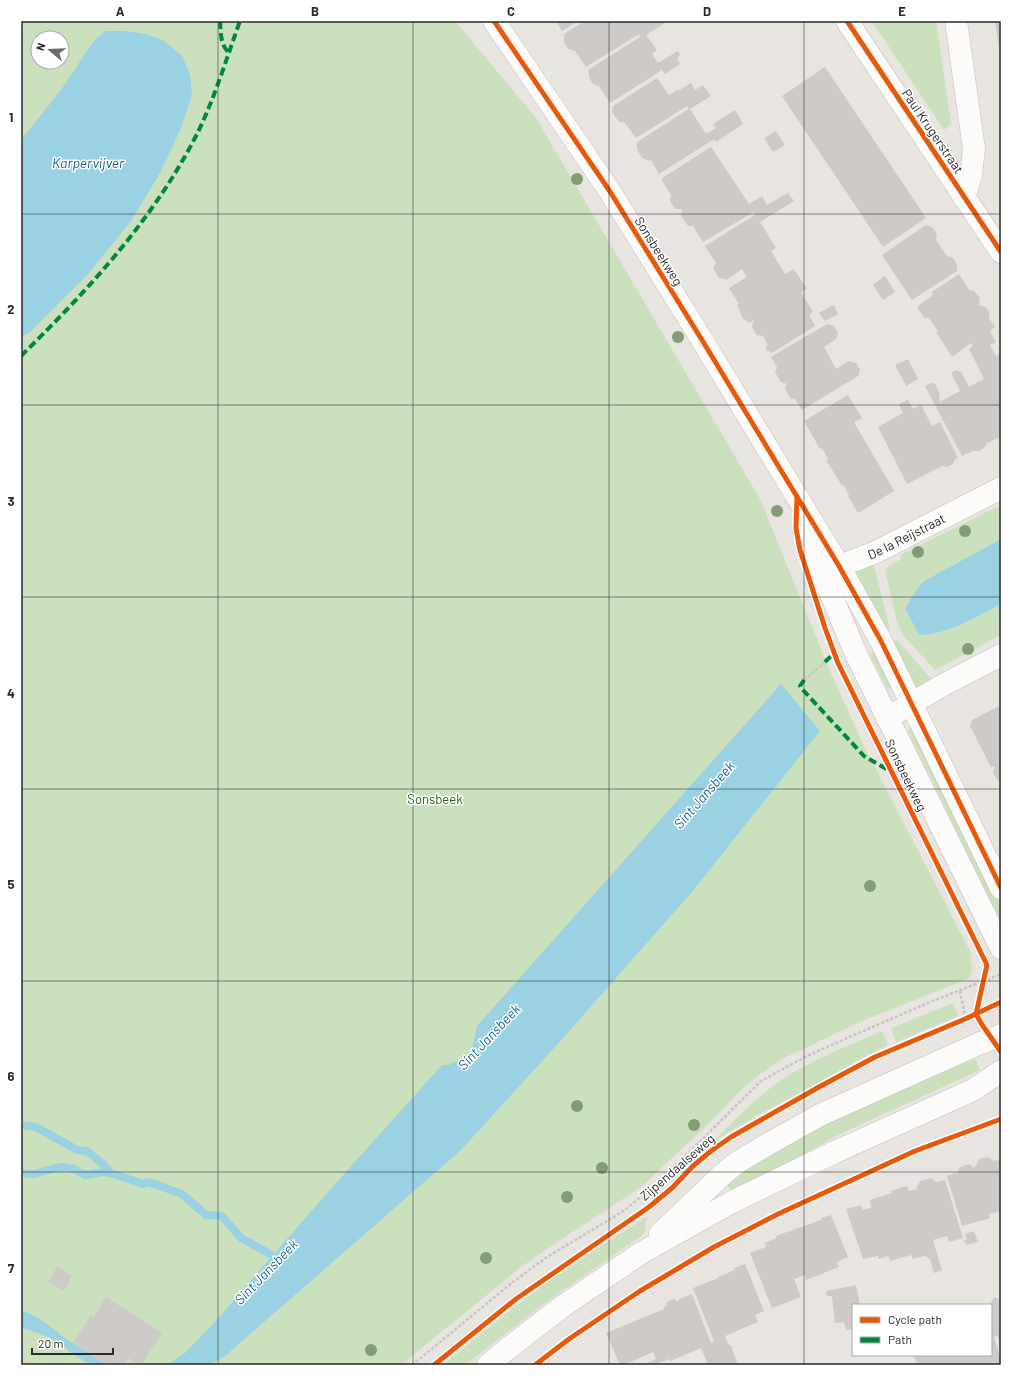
<svg xmlns="http://www.w3.org/2000/svg" width="1022" height="1386" viewBox="0 0 1022 1386" font-family="Barlow,sans-serif">
  <style>
    .green { fill: #cbe0bc; fill-rule: evenodd }
    .water { fill: #9ad1e3 }
    .lines { fill: none; stroke-linecap: round; stroke-linejoin: round }
    .stream { stroke: #9ad1e3; stroke-width: 8 }
    .building { fill: #cdcac7 }
    .minor-casing { stroke: #c2c0c0; stroke-width: 23 }
    .secondary-casing { stroke: #c2c0c0; stroke-width: 23 }
    .path { stroke: #c6c6c5; stroke-width: 2.5; stroke-dasharray: 3 2; stroke-linecap: butt }
    .minor { stroke: #fcfbfa; stroke-width: 22 }
    .secondary { stroke: #fcfbfa; stroke-width: 22 }
    .quiet { stroke: #00873e; stroke-width: 4; stroke-dasharray: 8 4; stroke-linecap: butt }
    .cycleway-casing { stroke: #fff; stroke-width: 8 }
    .cycleway { stroke: #e8590c; stroke-width: 5 }
    .tree { fill: #829c76 }
    .grid { fill: none; stroke: #2a2a2a; stroke-width: 1; stroke-opacity: 0.55 }
    .labels { text-anchor: middle; stroke-width: 3; stroke-linejoin: round; paint-order: stroke }
    .street-label { font-size: 13px; fill: #2a2a2a; stroke: #fff }
    .park-label { font-size: 13px; fill: #2e6120; stroke: #fff }
    .water-label { font-size: 14px; font-style: italic; fill: #186890; stroke: #fff }
    .neatline { fill: none; stroke: #2a2a2a; stroke-width: 1.5 }
    .grid-label { font-size: 13px; text-anchor: middle; font-weight: bold; fill: #2a2a2a }
  </style>
  <rect width="100%" height="100%" fill="#e8e4e0"/>
  <g class="green">
    <path d="M21 21H455L536 118 760 499 830 671 864 746 972 955 970 960C973 966 972 974 968 979L862 1021 782 1059 759 1075 742 1089 704 1128 641 1187 544 1251 521 1267 401 1365H21ZM38 38H62V62H38Z"/>
    <path d="M872 21H936L951 124 944 130Z"/>
    <path d="M1001 505V539L924 581 917 589 905 608 919 635C951 635 974 618 1001 604V635L935 670 903 635 897 622 885 569 901 559 900 555Z"/>
    <path d="M873 562 890 630 888 631 855 571Z"/>
    <path d="M897 640 933 681 917 689 894 642Z"/>
    <path d="M876 651 892 687 889 689 887 688 870 654Z"/>
    <path d="M911 727 1001 907V922L908 731V730Z"/>
    <path d="M953 1003 958 1016 896 1042 891 1028Z"/>
    <path d="M882 1031 888 1045C862 1057 836 1073 810 1087 777 1105 743 1122 712 1143 730 1125 748 1106 768 1090 798 1065 846 1047 882 1031Z"/>
    <path d="M976 1059 980 1070 840 1134 739 1190 732 1191 730 1190 727 1183 744 1166 850 1111Z"/>
    <path d="M646 1217 648 1220 646 1221 644 1234 549 1300 465 1365H443L518 1304 557 1275Z"/>
  </g>
  <g class="water">
    <path d="M105 31H125L146 34 164 41 182 56 190 74 192 95 181 128 160 173 131 221 89 273 29 333 21 337V140L61 90 93 42Z"/>
    <path d="M1001 539V604C974 618 951 634 919 635L905 608 917 589 924 581Z"/>
    <path d="M781 684 820 731 691 893 563 1038 461 1150 225 1356 209 1365H167L185 1353 213 1324 335 1184 442 1065H449L471 1054 477 1026Z"/>
    <path d="M21 1310 37 1317 59 1333V1334L108 1365H91L68 1351V1349L51 1338 21 1327Z"/>
  </g>
  <g class="lines">
    <g class="stream">
      <path d="M21 1125 36 1127 77 1150 87 1151 104 1165 111 1173"/>
      <path d="M21 1173 34 1174 56 1168 63 1167 74 1169 85 1175 103 1172 111 1173 143 1184 149 1182 182 1194 206 1215 222 1216 241 1238 272 1255 279 1263"/>
    </g>
  </g>
  <g class="building">
    <path d="M556 21H578L562 31Z"/>
    <path d="M585 21H668L646 35 657 50 652 54 658 63 678 51 680 55 677 58 680 64 665 74 662 70 610 103 599 86 593 84 589 77V72L588 70 640 37 639 34 586 67 575 51 568 49 564 42V34Z"/>
    <path d="M995 21H1001V48H999Z"/>
    <path d="M825 67 926 218 883 247 782 96Z"/>
    <path d="M657 78 669 95 677 90 678 91 691 83 695 90 703 85 711 96 690 109 706 134 716 128 713 124 735 110 743 124 716 142 715 140 711 141 659 174 651 160 649 161 642 158 637 149V142L689 109 687 106 636 138 625 123 619 122 612 112 613 106Z"/>
    <path d="M776 131 785 145 773 152 764 138Z"/>
    <path d="M711 147 749 204 762 196 767 205 788 193 794 201 760 222 776 248 771 251 785 274 794 269 807 289 801 292 813 312 809 315 815 326 772 353 766 350 767 344 763 336 757 335 752 327 754 320 749 323 743 318 737 305 739 304 729 288 747 277 742 269 726 280 725 279 719 278 713 268 716 263 705 246 755 215 754 212 703 242 693 226H688L681 216 682 209H675L670 201 671 195 661 179Z"/>
    <path d="M926 225 932 227 937 234 936 240 947 256 952 257 957 264V271L912 300 882 255Z"/>
    <path d="M959 274 969 290 974 291 980 298 979 305 985 307 989 311V318L995 327 990 331 996 342 990 345 996 356 1001 353V439L998 438 987 443 985 447 979 451H973L962 456 925 386 931 383 935 384 940 394 939 398 940 402 960 391 951 373 956 370 961 372 969 387 984 379 969 349 973 346 971 343 952 357 936 332 938 331 928 317 925 319 917 307 933 295 932 292Z"/>
    <path d="M885 276 895 292 883 300 873 285Z"/>
    <path d="M834 305 838 314 825 321 819 313Z"/>
    <path d="M827 324 834 326 838 333 836 339 824 347 836 369 849 361 856 363 860 370 858 376 802 410 795 399 790 398 785 389 787 384 781 382 775 372 777 367 771 357Z"/>
    <path d="M908 359 918 379 906 386 895 365Z"/>
    <path d="M848 395 862 418 854 422 894 491 858 513 848 496 849 495 843 484 842 486 826 460 828 459 822 448 820 449 804 421Z"/>
    <path d="M908 400 913 409 921 405 932 426 940 422 958 458 955 459 953 464 947 467 942 466 907 484 878 427 903 413 899 404Z"/>
    <path d="M1001 705V781L997 780 993 772 995 767 994 766 991 767 970 726 972 720Z"/>
    <path d="M988 1157 994 1161 1001 1159V1211L989 1214 990 1218 962 1226 947 1176 956 1173 957 1174 960 1167 969 1164 974 1168 975 1167 979 1159Z"/>
    <path d="M931 1178 936 1182 945 1180 963 1238 949 1242 947 1236 933 1240 942 1270 934 1273 930 1259 925 1256 913 1259 911 1255 890 1261 889 1256 879 1259 878 1256 863 1259 846 1209 861 1205 863 1210 871 1208 870 1200 892 1193 891 1191 907 1186 909 1191 917 1189V1187L920 1181Z"/>
    <path d="M831 1215 848 1257 837 1262 839 1267 806 1280 805 1275 794 1279 801 1297 772 1308 750 1253 766 1247 764 1243 777 1238 776 1236 821 1220V1218Z"/>
    <path d="M974 1231 978 1242 966 1245 964 1240 967 1239 965 1234Z"/>
    <path d="M745 1264 764 1311 755 1315 758 1322 725 1336 728 1344 731 1346 738 1365H708L701 1348 670 1361 669 1359 659 1363 660 1365H642L656 1359 653 1352 626 1364 627 1365H620L606 1333 664 1309 663 1307 666 1306 667 1302 674 1299 678 1302 679 1299 692 1294 711 1343 714 1341 693 1288 718 1278V1277L735 1270 734 1268Z"/>
    <path d="M57 1267 72 1276 64 1291 48 1282Z"/>
    <path d="M856 1285 860 1305H853V1329L846 1330 844 1322 835 1323 832 1296H827L826 1291Z"/>
    <path d="M106 1297 162 1333 141 1365H139L128 1358 124 1365H108L74 1342 91 1315 94 1317Z"/>
    <path d="M994 1297 1001 1300V1346L997 1335 994 1337 1001 1360V1365H918L914 1355H991L990 1305Z"/>
  </g>
  <g class="lines">
    <g class="minor-casing">
      <g id="minor">
        <path d="M847 21 1001 252"/>
        <path d="M956 21 974 149 971 175 964 198"/>
        <path id="s1" d="M822 573 876 552 1001 488"/>
        <path d="M887 718 943 685 1001 655"/>
      </g>
    </g>
    <g class="secondary-casing">
      <g id="secondary">
        <path d="M494 21 609 190 702 340 839 566 881 641 1001 888"/>
        <path d="M809 533 822 573 856 654 1001 948"/>
        <path d="M660 1234 724 1173 738 1162 770 1143 820 1115 976 1045 1001 1035"/>
        <path d="M488 1365 511 1346 563 1306 641 1253 732 1202 835 1152 973 1090 1001 1071"/>
      </g>
    </g>
    <g class="path">
      <path d="M804 680 825 662"/>
      <path d="M960 991 966 1021"/>
      <path d="M412 1365 513 1282 547 1257 622 1212 659 1182 761 1081 807 1056 854 1035 930 1002 1001 974"/>
    </g>
    <use href="#minor" class="minor"/>
    <use href="#secondary" class="secondary"/>
    <g class="quiet">
      <path d="M220 21C221 33 220 44 229 53"/>
      <path d="M21 356C88 290 154 219 197 134 214 100 227 57 240 21"/>
      <path d="M825 662 834 653"/>
      <path d="M804 680 800 686 803 690 864 756 890 771"/>
    </g>
    <g class="cycleway-casing">
      <g id="cycleway">
        <path d="M494 21 609 190 702 340 839 566 881 641 1001 888"/>
        <path d="M847 21 1001 252"/>
        <path d="M797 498 796 528 800 550 825 628 838 663 987 965 976 1014 981 1023 1001 1052"/>
        <path d="M434 1365 516 1299 649 1207 672 1188 693 1166 711 1151 731 1137 819 1087 875 1057 965 1019 1001 1002"/>
        <path d="M535 1365 569 1339 640 1291 714 1247 778 1214 915 1151 1001 1119"/>
      </g>
    </g>
    <use href="#cycleway" class="cycleway"/>
  </g>
  <g class="tree">
    <circle cx="577" cy="179" r="6"/>
    <circle cx="678" cy="337" r="6"/>
    <circle cx="777" cy="511" r="6"/>
    <circle cx="965" cy="531" r="6"/>
    <circle cx="918" cy="552" r="6"/>
    <circle cx="968" cy="649" r="6"/>
    <circle cx="870" cy="886" r="6"/>
    <circle cx="577" cy="1106" r="6"/>
    <circle cx="694" cy="1125" r="6"/>
    <circle cx="602" cy="1168" r="6"/>
    <circle cx="567" cy="1197" r="6"/>
    <circle cx="486" cy="1258" r="6"/>
    <circle cx="371" cy="1350" r="6"/>
  </g>
  <path class="grid" d="M218 21V1365M413 21V1365M609 21V1365M804 21V1365M21 214H1001M21 405H1001M21 597H1001M21 789H1001M21 981H1001M21 1172H1001"/>
  <g class="labels">
    <g class="street-label">
      <text transform="translate(933 131) rotate(56)" y="5">Paul Krugerstraat</text>
      <text transform="translate(659 251) rotate(58)" y="5">Sonsbeekweg</text>
      <text dy="5" stroke="none"><textPath href="#s1" startOffset="92">De la Reijstraat</textPath></text>
      <text transform="translate(906 775) rotate(64)" y="5">Sonsbeekweg</text>
      <text transform="translate(677 1167) rotate(-41)" y="5">Zijpendaalseweg</text>
    </g>
    <g class="park-label">
      <text x="435" y="804">Sonsbeek</text>
    </g>
    <g class="water-label">
      <text x="88" y="168">Karpervijver</text>
      <text transform="translate(704 795) rotate(-49)" y="5">Sint Jansbeek</text>
      <text transform="translate(489 1037) rotate(-47)" y="5">Sint Jansbeek</text>
      <text transform="translate(266 1272) rotate(-46)" y="5">Sint Jansbeek</text>
    </g>
  </g>
  <rect width="1022" height="1386" fill="none" stroke="#ffffff" stroke-width="44"/>
  <rect x="852" y="1304" width="140" height="52" fill="#ffffff" stroke="#aaaaaa"/>
  <rect x="860" y="1317" width="20" height="6" fill="#e8590c" stroke="#aaaaaa"/>
  <text x="888" y="1324" font-size="12" fill="#2a2a2a">Cycle path</text>
  <rect x="860" y="1337" width="20" height="6" fill="#00873e" stroke="#aaaaaa"/>
  <text x="888" y="1344" font-size="12" fill="#2a2a2a">Path</text>
  <g transform="translate(50 50) rotate(289)"><circle r="19" fill="#ffffff" stroke="#aaaaaa"/>
  <path d="M0-3L7 15L0 10L-7 15Z" fill="#6c6b6a"/>
  <text y="-6" font-size="11" font-weight="bold" text-anchor="middle" fill="#2a2a2a">N</text>
  </g>
  <path d="M32 1348v6h81v-6" fill="none" stroke="#2a2a2a" stroke-width="2"/>
  <text x="38" y="1348" font-size="12" fill="#2a2a2a" stroke="#ffffff" stroke-width="3" paint-order="stroke">20 m</text>
  <rect x="22" y="22" width="978" height="1342" class="neatline"/>
  <g class="grid-label">
    <text x="120" y="16">A</text>
    <text x="315" y="16">B</text>
    <text x="511" y="16">C</text>
    <text x="707" y="16">D</text>
    <text x="902" y="16">E</text>
    <text x="11" y="122">1</text>
    <text x="11" y="314">2</text>
    <text x="11" y="506">3</text>
    <text x="11" y="698">4</text>
    <text x="11" y="889">5</text>
    <text x="11" y="1081">6</text>
    <text x="11" y="1273">7</text>
  </g>
</svg>
